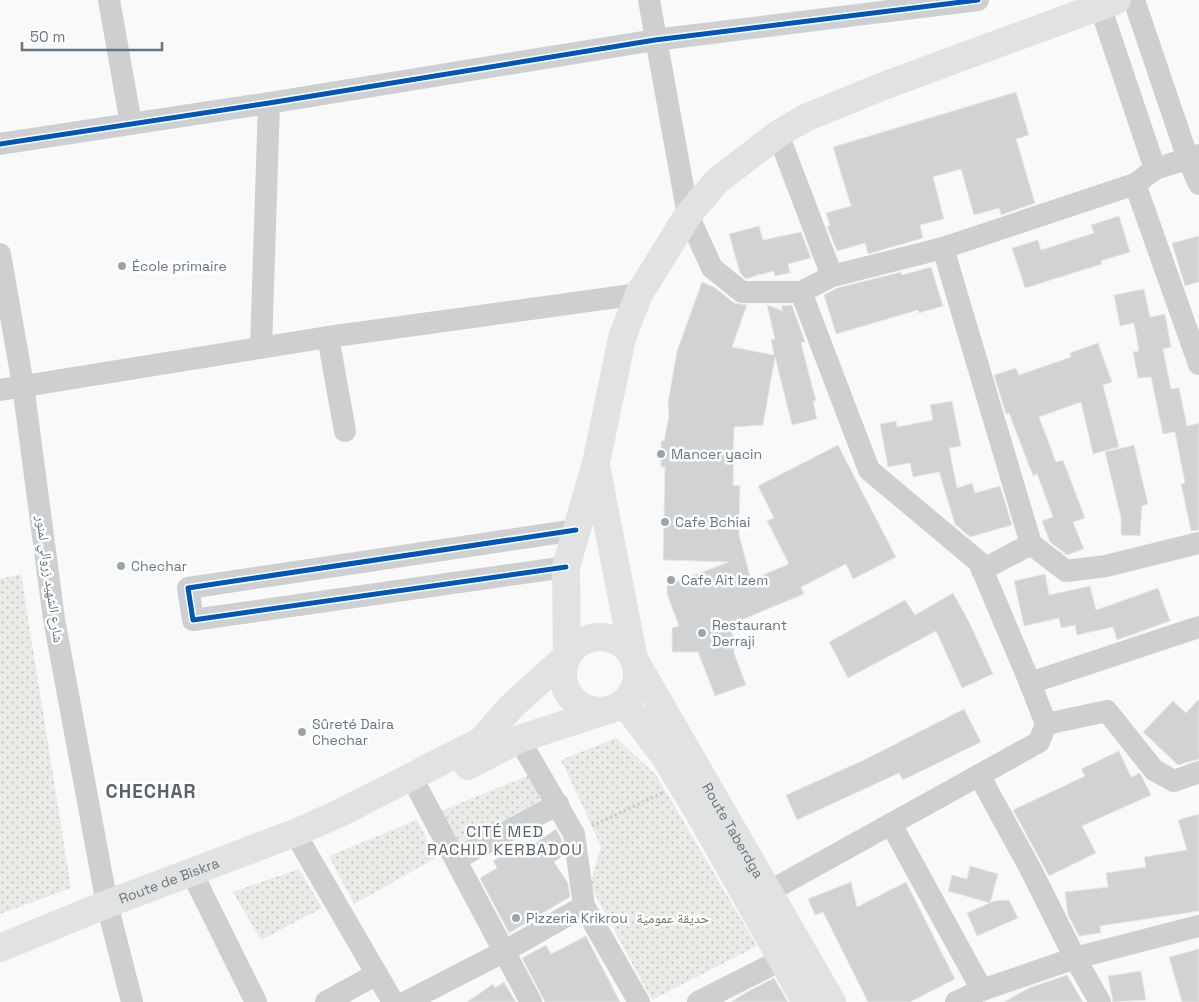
<svg xmlns="http://www.w3.org/2000/svg" width="1199" height="1002" viewBox="0 0 1199 1002" font-family="'Space Grotesk','Noto Naskh Arabic',sans-serif">
  <style>
    .park { fill: url(#park-dots) }
    .building { fill: #d0d2d3; stroke: #e8e8e8 }
    .lines { fill: none; stroke-linecap: round; stroke-linejoin: round }
    .path { stroke: #cbcccd; stroke-width: 3; stroke-dasharray: 2.5 2.5; stroke-linecap: butt }
    .minor { stroke: #cecfd0; stroke-width: 22 }
    .secondary { stroke: #e1e2e2; stroke-width: 28 }
    .primary { stroke: #e1e2e2; stroke-width: 28 }
    .cycleway-casing { stroke: #fff; stroke-width: 8 }
    .cycleway { stroke: #0057b8; stroke-width: 5 }
    .poi-dot { fill: #99a4ac; stroke: #fff; stroke-width: 2 }
    .labels { text-anchor: middle; stroke-width: 5; stroke-linejoin: round; paint-order: stroke }
    .poi-label { font-size: 14px; fill: #657683; stroke: #fff; text-anchor: start }
    .street-label { font-size: 14px; fill: #657683; stroke: #fff }
    .park-label { font-size: 14px; fill: #687a64; stroke: #fff }
    .quarter-label { font-size: 16px; letter-spacing: 1px; fill: #57646e; stroke: #fff }
    .district-label { font-size: 19px; font-weight: bold; letter-spacing: 1px; fill: #57646e; stroke: #fff }
  </style>
  <defs>
    <pattern id="park-dots" width="8" height="8" patternUnits="userSpaceOnUse" patternTransform="scale(1.25)"><rect width="8" height="8" fill="#e8ebe6"/><path d="M2 2h.1M6 6h.1" fill="none" stroke="#c0c3c0" stroke-width="1.8" stroke-linecap="round"/></pattern>
  </defs>
  <rect width="100%" height="100%" fill="#f9f9f9"/>
  <g class="park">
    <path d="M21 574 71 888 0 914V579Z"/>
    <path d="M616 738 656 775 757 946 652 1000 590 885 601 846 561 760Z"/>
    <path d="M530 775 541 800 460 844 441 811Z"/>
    <path d="M417 820 436 858 354 904 329 856Z"/>
    <path d="M299 869 322 908 261 940 233 892Z"/>
  </g>
  <g class="building">
    <path d="M1016 92 1029 135 1016 139 1035 203 1001 215 999 208 974 215 961 169 933 177 944 219 920 225 923 238 868 254 865 243 837 251 827 226H830L826 213 851 206 833 147Z"/>
    <path d="M1119 216 1130 252 1101 261 1102 264 1025 288 1012 248 1038 240 1041 250 1094 233 1091 225Z"/>
    <path d="M759 226 763 240 801 232 811 258 788 264 790 273 775 276 774 271 759 275V273L758 275 746 279 740 273 729 234Z"/>
    <path d="M1199 236V282L1185 286 1172 243Z"/>
    <path d="M931 267 943 306 919 313 918 310 836 334 824 295 837 288 901 272 902 275Z"/>
    <path d="M702 282 714 287 734 303 747 305 732 347 774 355 771 340 775 339 767 305 783 311 781 306 792 305 805 342 801 343 816 401H813L817 419 792 425 775 357 763 425 734 427 733 485 740 486 739 535 751 580 789 564 767 521 774 518 758 486 838 445 896 557 853 579 846 564 801 587 804 594 729 625 734 638V653L746 685 715 696 698 652H672V628L679 626 667 594V585L729 562 663 560 665 467H661V441H664L669 416 668 403 677 351Z"/>
    <path d="M1144 289 1150 317 1165 314 1171 347 1163 349 1171 389 1179 388 1187 426 1199 423V530L1191 531 1181 484 1185 483 1175 432 1163 434 1151 377 1138 378 1133 352 1139 351 1134 323 1120 326 1114 295Z"/>
    <path d="M1098 343 1112 382 1103 385 1119 447 1093 454 1081 402 1039 417 1056 462 1063 460 1085 518 1073 522 1084 549 1067 555 1050 542 1042 521 1053 517 1037 474 1033 476 1009 413 1006 414 994 375 1016 368 1019 375 1071 357 1070 353Z"/>
    <path d="M952 401 961 446 949 448 957 488 972 483 975 493 1000 486 1012 525 970 537 955 524 939 472 913 477 910 463 888 467 880 424 896 421 897 427 933 420 930 405Z"/>
    <path d="M1134 445 1148 504 1142 506 1140 536 1121 535V518L1105 452Z"/>
    <path d="M1045 574 1049 595 1090 586 1096 610 1158 588 1170 621 1117 640 1113 627 1077 635 1075 625 1061 628 1059 618 1024 626 1014 581Z"/>
    <path d="M953 593 969 622 993 674 962 688 936 631 848 678 829 642 905 600 915 615Z"/>
    <path d="M1199 699V759L1178 765 1143 732 1173 701 1186 713Z"/>
    <path d="M964 709 981 742 903 780 899 773 797 820 786 795 864 760Z"/>
    <path d="M1119 751 1131 777 1140 773 1151 795 1082 826 1096 853 1049 876 1013 810 1085 776 1081 769Z"/>
    <path d="M1199 814V911L1100 926 1101 933 1079 936 1068 915 1065 892 1108 887 1106 873 1146 867 1144 857 1187 850 1178 820Z"/>
    <path d="M556 829 561 838 564 855 554 862 568 883 570 897 509 933 480 878 497 868 493 861 527 841 530 847Z"/>
    <path d="M970 866 998 874 990 903 948 891 952 875 967 879Z"/>
    <path d="M851 882 857 907 906 882 955 979 910 1002H868L823 912 815 915 808 899Z"/>
    <path d="M1009 900 1018 918 977 936 967 913 994 901Z"/>
    <path d="M586 936 620 1002H545L522 958 546 945 551 954Z"/>
    <path d="M1199 949V1002H1182L1169 957Z"/>
    <path d="M1141 971 1146 1000 1113 1002 1108 976Z"/>
    <path d="M1067 975 1083 1002H1004L1029 988Z"/>
    <path d="M774 978 788 1002H731L747 992Z"/>
    <path d="M504 982 516 1002H467L493 984 495 988Z"/>
  </g>
  <g class="lines">
    <path class="path" d="M592 826 662 793"/>
    <g class="minor">
      <path d="M109 0 131 124"/>
      <path d="M649 0 688 215 712 268 742 292H801L832 276 943 248 1135 184 1155 169 1199 155"/>
      <path d="M1098 0 1155 169"/>
      <path d="M1134 0 1188 159 1199 184"/>
      <path d="M778 134 832 276"/>
      <path d="M0 144 269 103 655 40 978 0"/>
      <path d="M1135 184 1199 364"/>
      <path d="M943 248 1031 544 982 570"/>
      <path d="M0 254 23 385 54 619 107 904 132 1002"/>
      <path d="M801 292 869 470 979 562 1030 683 1199 627"/>
      <path d="M328 337 345 431"/>
      <path d="M261 348 269 103"/>
      <path d="M0 390 328 337 639 294"/>
      <path d="M1031 544 1066 571 1106 566 1199 543"/>
      <path d="M566 567 193 620 188 588 576 530"/>
      <path d="M1046 724 1107 711 1154 770 1174 781 1199 772"/>
      <path d="M519 739 574 834 584 906 639 1002"/>
      <path d="M979 775 1031 870 1075 958 1199 926"/>
      <path d="M419 791 531 1002"/>
      <path d="M891 824 982 990"/>
      <path d="M295 833 393 1002"/>
      <path d="M456 859 558 804"/>
      <path d="M191 871 256 1002"/>
      <path d="M768 892 1039 742 1046 724 1030 683"/>
      <path d="M326 1002 377 974"/>
      <path d="M406 1002 505 951 584 906"/>
      <path d="M698 1002 783 959 796 950"/>
      <path d="M956 1002 982 990 1075 958 1100 1002"/>
    </g>
    <g class="secondary">
      <path id="s1" d="M634 659 832 1002"/>
      <path d="M624 703 665 757 702 818 806 1002"/>
    </g>
    <g class="primary">
      <path d="M596 466 634 659"/>
      <circle cx="600" cy="674" r="37"/>
      <path d="M468 766 519 739 605 711"/>
      <path id="s2" d="M0 948 107 904 295 833 340 813 481 741 511 707 567 656 566 567 596 463 622 338 639 294 688 215 717 181 778 134 805 118 886 85 1117 0"/>
    </g>
    <g class="cycleway-casing">
      <g id="cycleway">
        <path d="M0 144 269 103 655 40 978 0"/>
        <path d="M566 567 193 620 188 588 576 530"/>
      </g>
    </g>
    <use href="#cycleway" class="cycleway"/>
  </g>
  <g class="poi-dot">
    <circle cx="122" cy="266" r="5"/>
    <circle cx="661" cy="454" r="5"/>
    <circle cx="665" cy="522" r="5"/>
    <circle cx="121" cy="566" r="5"/>
    <circle cx="671" cy="580" r="5"/>
    <circle cx="702" cy="633" r="5"/>
    <circle cx="302" cy="732" r="5"/>
    <circle cx="516" cy="918" r="5"/>
  </g>
  <g class="labels">
    <g class="poi-label">
      <text x="132" y="271">École primaire</text>
      <text x="671" y="459">Mancer yacin</text>
      <text x="675" y="527">Cafe Bchiai</text>
      <text x="131" y="571">Chechar</text>
      <text x="681" y="585">Cafe Ait Izem</text>
      <text x="712" y="630">Restaurant<tspan x="712" dy="16">Derraji</tspan></text>
      <text x="312" y="729">Sûreté Daira<tspan x="312" dy="16">Chechar</tspan></text>
      <text x="526" y="923">Pizzeria Krikrou</text>
    </g>
    <g class="street-label">
      <text transform="translate(50 579) rotate(82)" y="5">شارع الشهيد زروالي لمنور</text>
      <text dy="5" stroke="none"><textPath href="#s1" startOffset="198">Route Taberdga</textPath></text>
      <text dy="5" stroke="none"><textPath href="#s2" startOffset="182">Route de Biskra</textPath></text>
    </g>
    <g class="park-label">
      <text x="673" y="923">حديقة عمومية</text>
    </g>
    <g class="quarter-label">
      <text x="505" y="837">CITÉ MED<tspan x="505" dy="18">RACHID KERBADOU</tspan></text>
    </g>
    <g class="district-label">
      <text x="151" y="798">CHECHAR</text>
    </g>
  </g>
  <path d="M22 42v8h140v-8" fill="none" stroke="#657683" stroke-width="2.5"/>
  <text x="30" y="42" font-size="15" fill="#657683" stroke="#ffffff" stroke-width="4" paint-order="stroke">50 m</text>
</svg>
